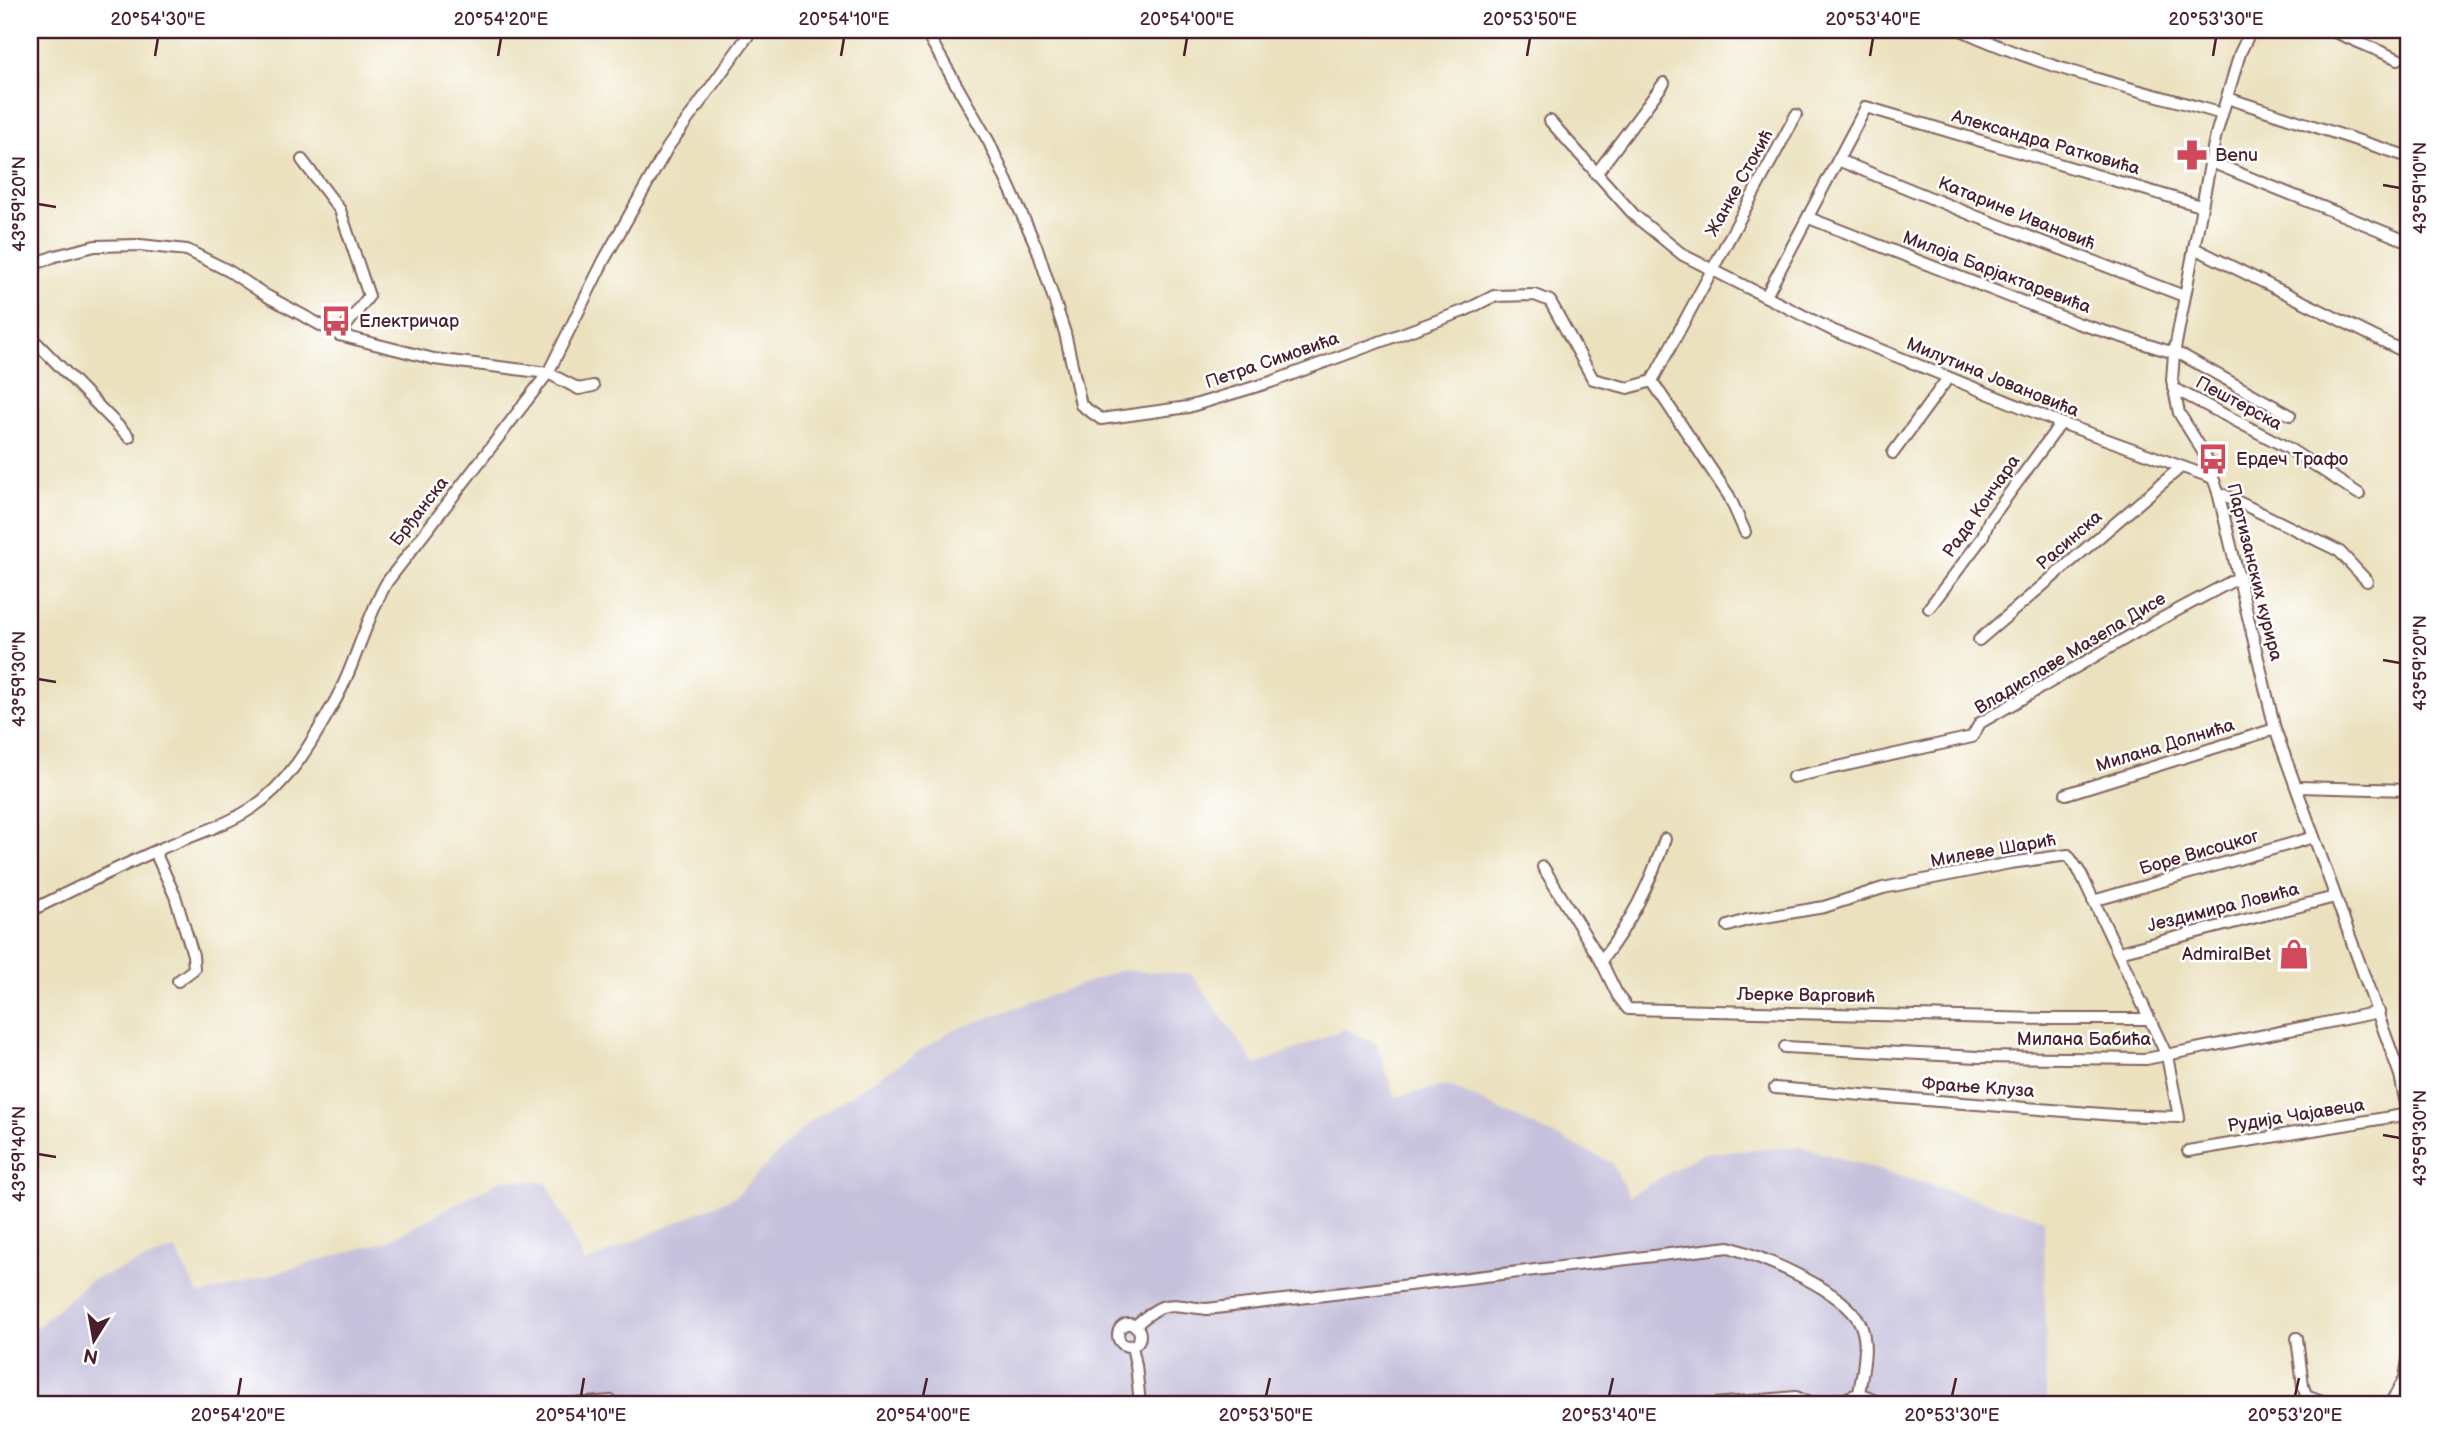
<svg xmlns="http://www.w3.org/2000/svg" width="2439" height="1434" viewBox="0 0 2439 1434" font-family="'Balsamiq Sans',sans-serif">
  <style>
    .industrial { fill: #c5c0db }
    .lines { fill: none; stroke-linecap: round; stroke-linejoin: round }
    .minor-casing { stroke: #82635e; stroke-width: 14 }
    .minor { stroke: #fff; stroke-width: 10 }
    .ticks { fill: none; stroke: #4a1f2b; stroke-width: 2.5 }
    .labels { text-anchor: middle; stroke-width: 5; stroke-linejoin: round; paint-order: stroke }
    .street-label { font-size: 18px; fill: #4a1f2b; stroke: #fff }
    .poi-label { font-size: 18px; fill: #4a1f2b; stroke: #fff; text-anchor: start }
    .neatline { fill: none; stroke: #4a1f2b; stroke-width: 2.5 }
    .ticks-label { font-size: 18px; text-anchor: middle; fill: #4a1f2b }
  </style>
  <rect width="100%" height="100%" fill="#fff"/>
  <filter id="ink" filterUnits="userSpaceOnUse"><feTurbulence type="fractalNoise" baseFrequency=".0143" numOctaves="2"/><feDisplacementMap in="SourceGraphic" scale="14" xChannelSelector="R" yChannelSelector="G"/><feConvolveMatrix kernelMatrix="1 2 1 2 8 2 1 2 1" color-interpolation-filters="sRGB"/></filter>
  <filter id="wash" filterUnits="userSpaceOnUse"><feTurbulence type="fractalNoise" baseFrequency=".00686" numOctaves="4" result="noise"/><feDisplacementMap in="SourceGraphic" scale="28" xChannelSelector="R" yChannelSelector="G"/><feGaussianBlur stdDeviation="1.57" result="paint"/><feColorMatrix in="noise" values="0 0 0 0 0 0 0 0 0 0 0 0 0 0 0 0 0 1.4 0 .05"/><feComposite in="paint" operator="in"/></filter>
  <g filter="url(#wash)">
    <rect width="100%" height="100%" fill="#ebe1be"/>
    <path class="industrial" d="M1121 970 1191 974 1256 1065 1345 1029 1377 1044 1395 1097 1448 1085 1612 1163 1629 1196 1703 1153 1802 1147 2044 1219 2046 1404H30V1333L91 1280 175 1249 199 1295 387 1241 503 1179 547 1183 585 1263 736 1196 809 1122 951 1031Z"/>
  </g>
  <g filter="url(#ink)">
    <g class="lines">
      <g class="minor-casing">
        <g id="minor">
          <path d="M925 30 989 142 1037 248 1065 333 1081 405 1101 419 1188 407 1271 382 1466 310 1494 296 1535 295 1550 301 1593 379 1628 388 1652 381 1729 496 1745 532"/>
          <path d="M1961 30C2045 69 2134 88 2222 114"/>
          <path d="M2251 30 2240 53 2215 138 2174 354 2172 380 2179 413 2205 455 2218 492 2275 729 2400 1075 2409 1119"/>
          <path d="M2330 30 2398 59"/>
          <path d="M2227 98 2409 157"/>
          <path d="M1550 121 1635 216 1683 255 1834 331 2061 423 2213 478"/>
          <path d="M302 160 340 210 369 296 339 335"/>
          <path d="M1838 160 1975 216 2184 296"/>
          <path d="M2211 162 2409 242"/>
          <path d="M1596 174 1664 83"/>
          <path d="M1809 218 2077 323 2184 356 2290 415"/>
          <path d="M2194 248 2409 354"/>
          <path d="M30 266 55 256 95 246 140 245 187 250 229 271 267 296 339 335 434 359 548 373 579 389 593 386"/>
          <path d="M1766 296 1866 107 2201 206"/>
          <path d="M30 336 129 437"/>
          <path d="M1652 381 1796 115"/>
          <path d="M2173 388 2288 448 2359 494"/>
          <path d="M1893 453 1948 378"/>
          <path d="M2218 492 2339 551 2367 581"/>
          <path d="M1929 608 1982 538 1989 521 2061 423"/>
          <path d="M1979 640 2181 467"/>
          <path d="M1793 777 1972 737 1980 723 2140 630 2240 577"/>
          <path d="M2298 787 2409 790"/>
          <path d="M2066 794 2275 729"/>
          <path d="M155 852 175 896 193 955 194 969 178 981"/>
          <path d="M1543 867 1601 961 1618 996 1628 1009 2046 1019H2149"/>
          <path d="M2093 901 2314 837"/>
          <path d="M30 911C73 890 116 868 160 849 190 836 225 826 252 808 287 785 311 744 331 708 355 668 364 622 387 582L548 373 604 260 668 147 752 30"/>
          <path d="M1728 926 1747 920 1824 907 1883 888 2010 863 2068 855 2081 874 2167 1056 2179 1117 2115 1115 1775 1088"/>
          <path d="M2119 952 2335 897"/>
          <path d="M1601 961C1631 922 1649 886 1665 839"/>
          <path d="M1785 1047 1978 1057 2146 1059 2379 1012"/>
          <path d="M2188 1151 2409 1114"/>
          <circle cx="1129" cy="1335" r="11"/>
          <path d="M1135 1326C1166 1298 1168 1305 1207 1309L1729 1247C1764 1258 1844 1290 1860 1323 1870 1345 1862 1372 1859 1394"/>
          <path d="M2297 1338 2303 1386 2306 1395 2330 1404"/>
          <path d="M1132 1346 1136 1365 1140 1404"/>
          <path d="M575 1404 611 1401V1404"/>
          <path d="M1714 1404 1796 1397 1812 1404"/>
          <path d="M1841 1404C1851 1392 1866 1391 1876 1404"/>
          <path d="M2390 1404 2405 1378 2409 1354"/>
        </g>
      </g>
      <use href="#minor" class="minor"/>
    </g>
  </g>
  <path class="ticks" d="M155 56 158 38M498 56 501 38M841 56 844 38M1184 56 1187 38M1527 56 1530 38M1870 56 1873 38M2213 56 2216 38M2383 185 2400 188M38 204 56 207M2383 660 2400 663M38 679 56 682M2383 1135 2400 1138M38 1154 56 1157M238 1396 241 1378M581 1396 584 1378M923 1396 927 1378M1266 1396 1270 1378M1609 1396 1613 1378M1952 1396 1956 1378M2295 1396 2299 1378"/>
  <defs>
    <g id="pharmacy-bare" transform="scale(2.415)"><path d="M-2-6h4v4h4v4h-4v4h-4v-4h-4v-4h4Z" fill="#d1495b" stroke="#fff" stroke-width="2.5" paint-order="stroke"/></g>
    <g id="bus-bare" transform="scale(2.415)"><path d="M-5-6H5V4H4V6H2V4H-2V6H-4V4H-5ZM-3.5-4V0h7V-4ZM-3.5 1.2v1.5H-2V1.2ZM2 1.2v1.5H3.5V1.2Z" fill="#d1495b" stroke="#fff" stroke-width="2.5" paint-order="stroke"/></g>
    <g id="shop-bare" transform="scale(2.415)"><path d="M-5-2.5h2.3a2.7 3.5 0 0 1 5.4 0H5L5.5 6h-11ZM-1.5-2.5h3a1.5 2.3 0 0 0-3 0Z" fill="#d1495b" stroke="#fff" stroke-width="2.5" paint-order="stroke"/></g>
  </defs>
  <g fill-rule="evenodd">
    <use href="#pharmacy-bare" x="2192" y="155"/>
    <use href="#bus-bare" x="336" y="321"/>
    <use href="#bus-bare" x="2213" y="459"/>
    <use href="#shop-bare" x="2294" y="954"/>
  </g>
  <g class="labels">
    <g class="street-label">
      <text transform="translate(2046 142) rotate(16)" y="6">Александра Ратковића</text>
      <text transform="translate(1739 183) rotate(-61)" y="6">Жанке Стокић</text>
      <text transform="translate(2017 213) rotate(22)" y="6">Катарине Ивановић</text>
      <text transform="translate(1997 272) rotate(21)" y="6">Милоја Барјактаревића</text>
      <text transform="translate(1272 360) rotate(-19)" y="6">Петра Симовића</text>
      <text transform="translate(1993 377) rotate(22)" y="6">Милутина Јовановића</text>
      <text transform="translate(2239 403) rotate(28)" y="6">Пештерска</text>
      <text transform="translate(1981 506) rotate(-55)" y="6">Рада Кончара</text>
      <text transform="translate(419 511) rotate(-52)" y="6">Брђанска</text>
      <text transform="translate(2069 540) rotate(-41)" y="6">Расинска</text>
      <text transform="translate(2255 572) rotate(76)" y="6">Партизанских курира</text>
      <text transform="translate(2070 653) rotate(-31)" y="6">Владиславе Мазепа Дисе</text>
      <text transform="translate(2165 745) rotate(-17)" y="6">Милана Долнића</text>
      <text transform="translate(1993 850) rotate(-10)" y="6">Милеве Шарић</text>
      <text transform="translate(2199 852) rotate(-16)" y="6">Боре Висоцког</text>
      <text transform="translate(2223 907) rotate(-14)" y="6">Јездимира Ловића</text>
      <text transform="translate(1806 995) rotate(1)" y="6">Љерке Варговић</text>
      <text x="2084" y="1045">Милана Бабића</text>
      <text transform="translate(1978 1087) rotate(4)" y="6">Фрање Клуза</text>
      <text transform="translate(2296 1115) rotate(-9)" y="6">Рудија Чајавеца</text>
    </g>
    <g class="poi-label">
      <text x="2215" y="161">Benu</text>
      <text x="359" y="327">Електричар</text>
      <text x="2236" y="465">Ердеч Трафо</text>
      <text x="2271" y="960" text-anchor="end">AdmiralBet</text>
    </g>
  </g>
  <rect width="2439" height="1434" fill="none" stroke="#fff" stroke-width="77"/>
  <g transform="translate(94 1340) rotate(191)" stroke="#ffffff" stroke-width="5" paint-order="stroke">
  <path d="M0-5L12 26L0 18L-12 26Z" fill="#4a1f2b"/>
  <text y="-10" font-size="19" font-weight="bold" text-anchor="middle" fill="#4a1f2b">N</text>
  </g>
  <rect x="38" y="38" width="2362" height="1358" class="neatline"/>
  <g class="ticks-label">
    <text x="158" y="25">20°54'30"E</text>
    <text x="501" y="25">20°54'20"E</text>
    <text x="844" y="25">20°54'10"E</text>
    <text x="1187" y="25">20°54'00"E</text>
    <text x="1530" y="25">20°53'50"E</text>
    <text x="1873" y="25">20°53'40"E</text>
    <text x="2216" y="25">20°53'30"E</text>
    <text transform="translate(2420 188) rotate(-90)" y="6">43°59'10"N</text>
    <text transform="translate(19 204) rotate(-90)" y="6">43°59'20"N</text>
    <text transform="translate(2420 663) rotate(-90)" y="6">43°59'20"N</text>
    <text transform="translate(19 679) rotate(-90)" y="6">43°59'30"N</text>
    <text transform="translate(2420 1138) rotate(-90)" y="6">43°59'30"N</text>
    <text transform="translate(19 1154) rotate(-90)" y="6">43°59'40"N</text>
    <text x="238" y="1421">20°54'20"E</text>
    <text x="581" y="1421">20°54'10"E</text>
    <text x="923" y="1421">20°54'00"E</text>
    <text x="1266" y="1421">20°53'50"E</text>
    <text x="1609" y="1421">20°53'40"E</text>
    <text x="1952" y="1421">20°53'30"E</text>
    <text x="2295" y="1421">20°53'20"E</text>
  </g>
</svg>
